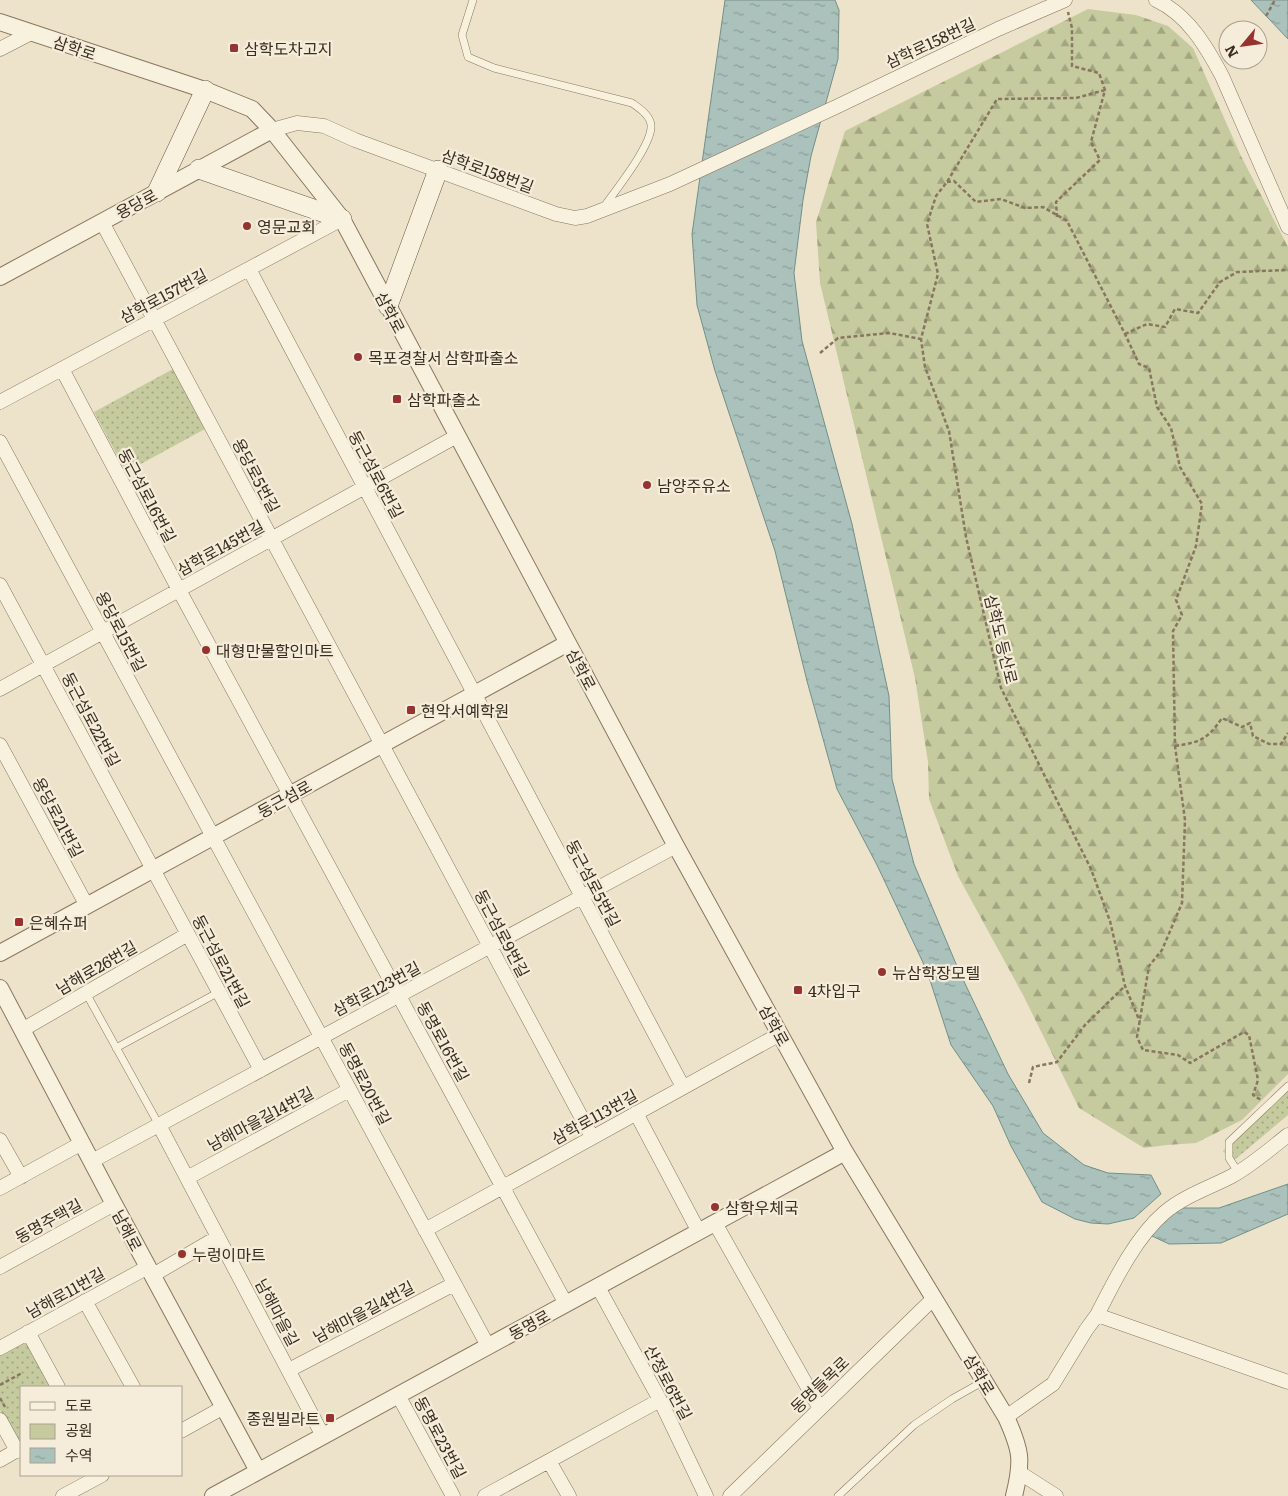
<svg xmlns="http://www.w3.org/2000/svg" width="1288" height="1496" viewBox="0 0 1288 1496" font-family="Literata,'Noto Sans KR',serif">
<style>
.green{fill:url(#green-dots)}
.forest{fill:url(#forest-firs)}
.water{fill:url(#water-ripples);stroke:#719089}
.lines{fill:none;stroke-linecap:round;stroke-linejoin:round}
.service-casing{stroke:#89765f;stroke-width:8}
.minor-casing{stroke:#89765f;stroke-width:15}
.tertiary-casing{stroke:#89765f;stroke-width:18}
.secondary-casing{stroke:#6b5842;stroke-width:20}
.path{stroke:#89765f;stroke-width:2.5;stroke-dasharray:4 2.5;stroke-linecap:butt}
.service{stroke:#f8f1dd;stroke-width:7}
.minor{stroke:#f8f1dd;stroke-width:14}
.tertiary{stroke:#f8f1dd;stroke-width:16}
.secondary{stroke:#f8f1dd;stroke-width:19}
.poi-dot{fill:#963331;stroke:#f5edd9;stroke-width:2}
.labels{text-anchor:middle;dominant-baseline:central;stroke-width:4.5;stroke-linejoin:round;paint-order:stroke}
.street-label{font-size:16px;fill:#3a2e21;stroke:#f5edd9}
.poi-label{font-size:16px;fill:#3a2e21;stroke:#f5edd9;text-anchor:start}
</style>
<defs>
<pattern id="green-dots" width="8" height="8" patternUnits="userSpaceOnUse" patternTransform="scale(1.25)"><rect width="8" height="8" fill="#c5cb9e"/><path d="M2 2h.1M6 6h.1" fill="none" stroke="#a1a580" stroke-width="1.8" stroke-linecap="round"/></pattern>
<pattern id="forest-firs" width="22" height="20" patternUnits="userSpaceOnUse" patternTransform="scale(1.25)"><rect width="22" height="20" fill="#c5cb9e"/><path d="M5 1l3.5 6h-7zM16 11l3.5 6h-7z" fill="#a1a580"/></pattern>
<pattern id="water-ripples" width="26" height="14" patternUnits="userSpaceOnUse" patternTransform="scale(1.25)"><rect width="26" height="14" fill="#aac2bb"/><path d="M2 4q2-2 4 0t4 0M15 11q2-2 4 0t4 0" fill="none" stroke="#8b9e98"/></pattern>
</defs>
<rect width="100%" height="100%" fill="#ede3ca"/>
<path class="green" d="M173 369 205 429 126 472 94 412Z
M1288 1085V1115L1232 1162 1223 1151 1247 1121Z
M26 1338 53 1387H21V1443L19 1444 0 1410V1352Z"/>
<path class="forest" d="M1088 9 1136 15 1168 26 1193 48 1241 156 1288 247V1074L1242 1120 1196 1143 1167 1145 1144 1148 1079 1108 1023 995 958 876 929 799 928 762 915 678 820 283 816 222 845 131Z"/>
<path class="water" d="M725 0H835L839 10 838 59 811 156 803 200 794 273 802 341 852 524 889 696 892 779 914 864 959 971 1008 1074 1043 1133 1084 1165 1108 1173 1151 1175 1161 1194 1134 1218 1108 1224 1091 1223 1075 1219 1042 1202 1011 1146 993 1106 951 1045 927 971 877 865 837 789 807 681 775 551 715 371 697 305 692 234Z
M1251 0H1288V39Z
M1288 1184V1214L1221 1243 1169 1244 1152 1236 1162 1218 1181 1208H1219Z"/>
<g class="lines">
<defs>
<path id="service" d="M473 0 462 35 468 57 494 68 632 103C639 108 650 115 651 125 653 144 615 191 603 208
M86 993 159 1125
M116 1048 219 992
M1238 1172 1229 1158V1142L1288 1086
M838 1496 914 1425 952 1399 984 1381"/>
<path id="minor" d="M1156 0C1188 15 1206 46 1222 76L1288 227
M0 49 31 33
M272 130 297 123 324 126 355 140 556 214 575 218 587 216 670 184 838 106 998 29 1065 0
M102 222 592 1137
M249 269 683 1087
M62 369 179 590 566 1304
M0 402 342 219
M0 442 488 1346
M0 585 261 1070
M0 689 457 436
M0 745 87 906
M22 1030 188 934
M636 1113 699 1232
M159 1125 323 1436
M0 1140 21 1177
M92 1161 676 846
M187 1178 349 1090
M0 1188 82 1143
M715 1223 819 1407
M425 1230 780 1034
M0 1267 114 1204
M153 1275 218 1237
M598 1287 660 1400 706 1496
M85 1301 133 1387
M1097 1315C1114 1282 1135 1238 1164 1213 1184 1196 1209 1188 1232 1176 1252 1165 1270 1149 1288 1135
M28 1332 58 1387
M0 1348 148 1267
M289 1370 454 1284
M398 1395 453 1496
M1006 1417 1053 1384 1086 1330 1097 1315 1288 1382
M0 1420 17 1451
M181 1431 224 1407
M0 1460 21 1448
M549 1461 569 1496
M1020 1473 1056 1496
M63 1496 102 1475
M485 1496 660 1400
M730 1496 934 1298"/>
<path id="tertiary" d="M0 22 205 90 252 109 272 130 342 219 676 846 845 1152 1006 1417C1021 1450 1023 1460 1014 1496
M0 277 272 130
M0 953 568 643
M0 988 114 1204 258 1471
M213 1496 845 1152"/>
<path id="secondary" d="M199 169 342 219
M157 192 205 90
M388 306 438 170"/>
</defs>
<use href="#service" class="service-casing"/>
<use href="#minor" class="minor-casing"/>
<use href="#tertiary" class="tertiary-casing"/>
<use href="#secondary" class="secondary-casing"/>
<path class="path" d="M1266 16 1275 0
M1105 90 1076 98 997 99 947 182 936 196 927 224 938 274 921 339 925 367 949 431 966 537 1001 688 1091 869 1110 921 1125 986 1140 1022
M947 182 954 181 976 202 1001 199 1025 208 1043 207 1067 221 1125 334 1139 364 1149 368 1157 407 1171 428 1180 467 1202 504 1196 546 1176 600 1182 615 1173 631 1175 746 1185 820 1182 903 1162 950 1149 966 1137 1037 1143 1050 1178 1055 1190 1063 1244 1032 1249 1035 1258 1080 1253 1095 1261 1100
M1057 217 1056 202 1100 160 1091 142 1105 90 1099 73 1072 66V28L1068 12
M1125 334 1147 324 1165 327 1175 309 1198 313 1220 282 1237 272 1288 270
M820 353 838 338 889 333 921 339
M1175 746C1200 742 1207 740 1222 718L1242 727 1250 723 1253 736 1269 744H1281L1288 733
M1029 1083 1033 1067 1057 1062 1085 1025 1125 986
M0 1385 22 1373
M0 1398 5 1407"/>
<use href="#service" class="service"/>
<use href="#minor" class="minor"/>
<use href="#tertiary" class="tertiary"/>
<use href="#secondary" class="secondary"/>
</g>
<g class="poi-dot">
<rect x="229" y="43" width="10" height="10" rx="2.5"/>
<circle cx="247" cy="226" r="5"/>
<circle cx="358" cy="357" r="5"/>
<rect x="392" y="394" width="10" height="10" rx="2.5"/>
<circle cx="647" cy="485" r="5"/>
<circle cx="206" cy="650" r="5"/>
<rect x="406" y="705" width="10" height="10" rx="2.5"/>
<rect x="14" y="917" width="10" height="10" rx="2.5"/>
<circle cx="882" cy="972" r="5"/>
<rect x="793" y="985" width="10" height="10" rx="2.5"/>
<circle cx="715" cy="1207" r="5"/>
<circle cx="182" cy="1254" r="5"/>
<rect x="325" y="1413" width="10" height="10" rx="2.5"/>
</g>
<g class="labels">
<g class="street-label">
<text transform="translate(930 42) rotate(-25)">삼학로158번길</text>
<text transform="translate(75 47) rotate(18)">삼학로</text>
<text transform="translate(488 170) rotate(20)">삼학로158번길</text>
<text transform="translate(136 203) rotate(-28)">용당로</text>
<text transform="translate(163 295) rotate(-28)">삼학로157번길</text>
<text transform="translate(391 312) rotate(62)">삼학로</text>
<text transform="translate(377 474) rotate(62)">둥근섬로6번길</text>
<text transform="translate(257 475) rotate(62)">용당로5번길</text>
<text transform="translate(148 495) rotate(62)">둥근섬로16번길</text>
<text transform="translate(220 547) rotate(-29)">삼학로145번길</text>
<text transform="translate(122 631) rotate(62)">용당로15번길</text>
<text transform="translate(1002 639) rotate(76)">삼학도 등산로</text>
<text transform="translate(582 669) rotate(62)">삼학로</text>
<text transform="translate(92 719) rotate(62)">둥근섬로22번길</text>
<text transform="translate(284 798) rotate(-29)">둥근섬로</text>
<text transform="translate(59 817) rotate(62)">용당로21번길</text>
<text transform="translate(594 883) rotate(62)">둥근섬로5번길</text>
<text transform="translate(503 933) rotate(62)">둥근섬로9번길</text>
<text transform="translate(222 961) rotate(62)">둥근섬로21번길</text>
<text transform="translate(96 967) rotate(-30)">남해로26번길</text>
<text transform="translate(376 988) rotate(-28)">삼학로123번길</text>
<text transform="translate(775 1025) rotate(61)">삼학로</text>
<text transform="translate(444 1041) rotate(61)">동명로16번길</text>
<text transform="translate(366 1083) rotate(62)">동명로20번길</text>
<text transform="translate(594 1116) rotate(-29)">삼학로113번길</text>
<text transform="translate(260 1118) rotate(-28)">남해마을길14번길</text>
<text transform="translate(48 1220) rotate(-29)">동명주택길</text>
<text transform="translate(128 1230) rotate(62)">남해로</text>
<text transform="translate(65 1292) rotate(-29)">남해로11번길</text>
<text transform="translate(363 1311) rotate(-28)">남해마을길4번길</text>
<text transform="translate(278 1312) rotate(62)">남해마을길</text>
<text transform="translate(529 1324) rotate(-29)">동명로</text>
<text transform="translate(980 1374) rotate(59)">삼학로</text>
<text transform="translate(669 1382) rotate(62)">산정로6번길</text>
<text transform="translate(819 1384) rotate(-44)">동명들목로</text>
<text transform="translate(441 1437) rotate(62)">동명로23번길</text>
</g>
<g class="poi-label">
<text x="244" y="48">삼학도차고지</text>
<text x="257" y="226">영문교회</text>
<text x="368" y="357">목포경찰서 삼학파출소</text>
<text x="407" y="399">삼학파출소</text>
<text x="657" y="485">남양주유소</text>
<text x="216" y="650">대형만물할인마트</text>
<text x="421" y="710">현악서예학원</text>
<text x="29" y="922">은혜슈퍼</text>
<text x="892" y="972">뉴삼학장모텔</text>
<text x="808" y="990">4차입구</text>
<text x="725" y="1207">삼학우체국</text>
<text x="192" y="1254">누렁이마트</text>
<text x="320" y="1418" text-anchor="end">종원빌라트</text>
</g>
</g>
<rect x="20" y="1386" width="162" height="90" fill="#f5edd9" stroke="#aaa18f"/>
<rect x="30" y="1402" width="25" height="8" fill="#f8f1dd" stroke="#aaa18f"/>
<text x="65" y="1411" font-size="15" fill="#3a2e21">도로</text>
<rect x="30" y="1424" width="25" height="15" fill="#c5cb9e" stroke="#aaa18f"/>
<text x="65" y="1436" font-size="15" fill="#3a2e21">공원</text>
<rect x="30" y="1448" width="25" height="15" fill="url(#water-ripples)" stroke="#aaa18f"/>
<text x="65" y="1461" font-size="15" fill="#3a2e21">수역</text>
<g transform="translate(1243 45) rotate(241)"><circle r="24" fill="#f5edd9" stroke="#aaa18f"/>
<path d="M0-4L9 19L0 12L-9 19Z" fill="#963331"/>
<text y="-8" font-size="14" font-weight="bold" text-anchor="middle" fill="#3a2e21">N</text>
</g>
</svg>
